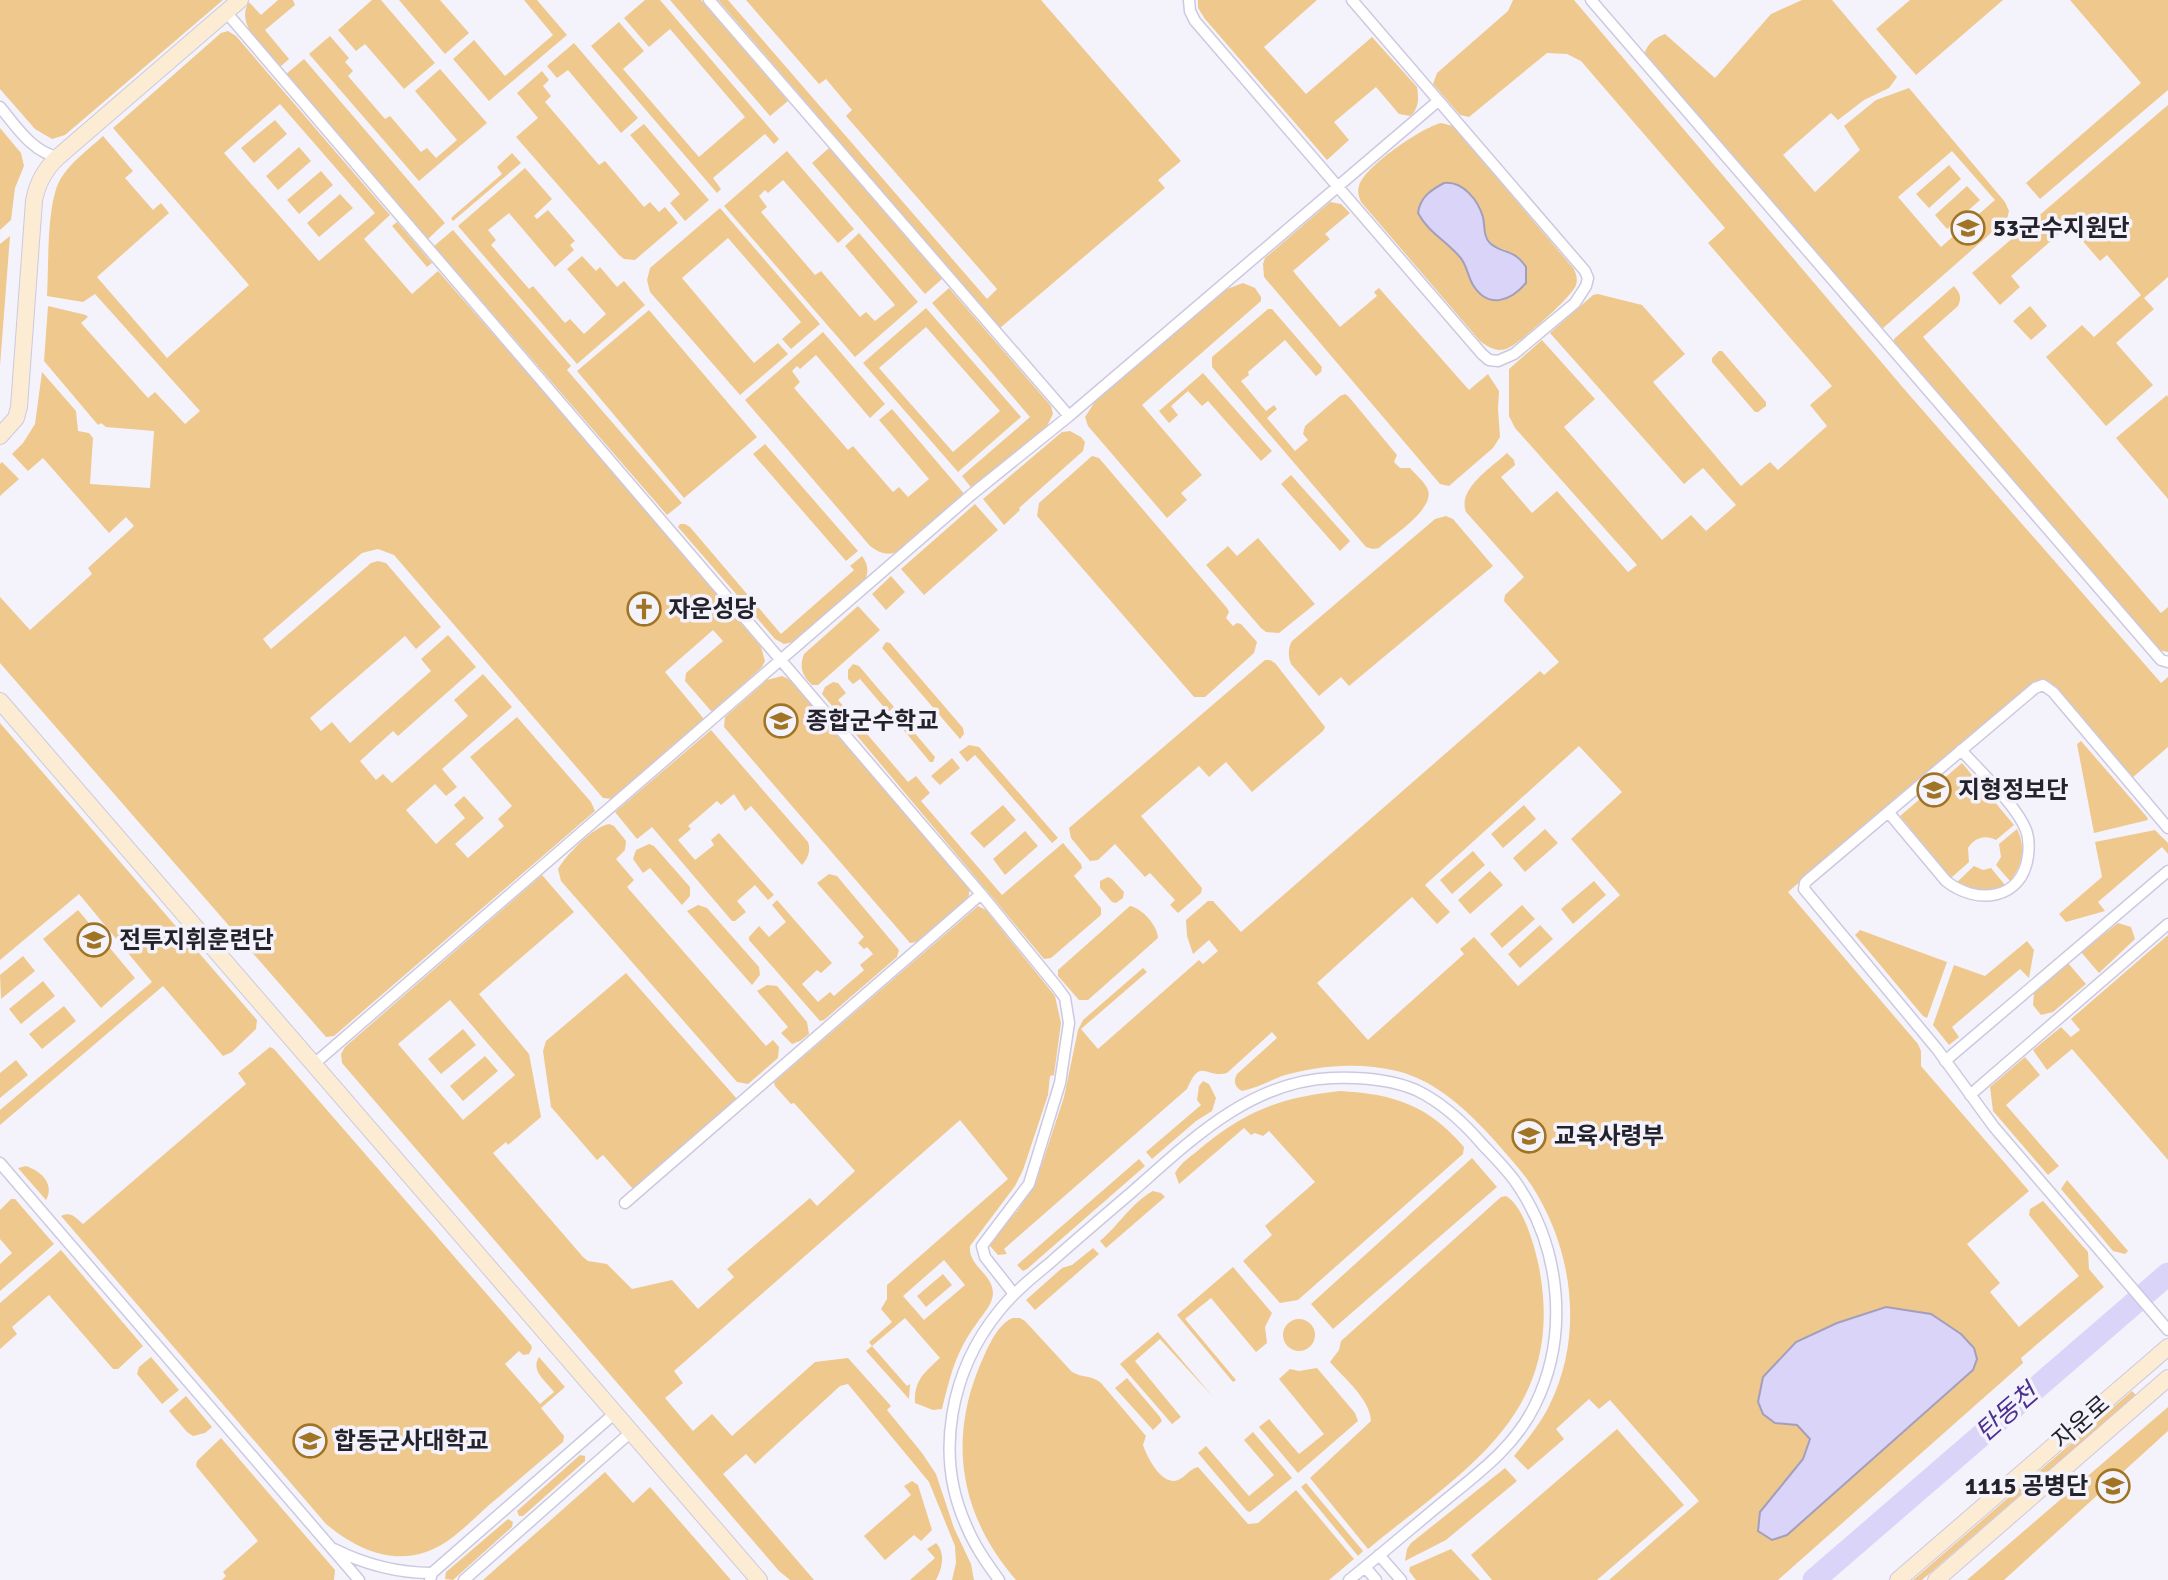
<svg xmlns="http://www.w3.org/2000/svg" width="2168" height="1580" viewBox="0 0 2168 1580" font-family="Signika,'Noto Sans KR',sans-serif">
<style>
.green{fill:#efc88d;fill-rule:evenodd}
.water{fill:#d9d4f8;stroke:#a39fbb;stroke-width:2}
.lines{fill:none;stroke-linecap:round;stroke-linejoin:round}
.river{stroke:#d9d4f8;stroke-width:23}
.street-casing{stroke:#ccc9df;stroke-width:13}
.secondary-casing{stroke:#ccc9df;stroke-width:18}
.street{stroke:#fff;stroke-width:10}
.secondary{stroke:#fcecd4;stroke-width:16}
.labels{text-anchor:middle;dominant-baseline:central;stroke-width:7;stroke-linejoin:round;paint-order:stroke}
.poi-label{font-size:24px;font-weight:bold;fill:#24232c;stroke:#f4f3fc;text-anchor:start}
.street-label{font-size:24px;fill:#24232c;stroke:#f4f3fc}
.water-label{font-size:26px;font-style:italic;fill:#4c3091;stroke:#f4f3fc}
</style>
<rect width="100%" height="100%" fill="#f4f3fc"/>
<path class="green" d="M0 0H223L65 135 52 139 35 129 0 89Z
M278 0H293L295 5 265 30 289 59 280 67C266 50 234 25 249 2L261 15Z
M372 0H381L435 63 404 89 365 44 356 51 338 30Z
M399 0H440L469 33 445 54Z
M524 0H537L567 35 489 101 453 59 474 40 505 76 553 35Z
M645 0H660L779 139 774 144 765 134 713 178 721 189 717 193 591 46 619 22 644 51 623 69 699 157 745 117 670 29 649 47 624 18Z
M670 0H701L788 101 770 116Z
M718 0H728L987 299 997 289 846 116 852 110 826 79 819 84 746 0H1041L1181 161 1158 180 1165 188 1000 328Z
M1198 0H1317L1264 47 1306 94 1372 37 1417 87C1419 98 1419 109 1410 116L1399 114 1376 87 1334 122 1349 140 1327 160 1205 19 1198 8Z
M1513 0H1574L1905 390 2161 683 2168 677V747L2132 778 2049 681H2035L1788 892 1918 1044 1921 1051V1066L2029 1191 1967 1244 2000 1283 1990 1292 2019 1327 2079 1276 2029 1215 2030 1209 2043 1201 2088 1252 2089 1269 2104 1287 2021 1358 2023 1363 1778 1580H1609L1699 1501 1610 1400 1599 1409 1589 1399 1556 1429 1564 1439 1528 1470 1514 1456C1527 1440 1541 1423 1550 1404 1584 1335 1573 1250 1532 1186 1521 1170 1508 1156 1495 1141 1469 1112 1437 1081 1397 1071 1360 1062 1318 1065 1282 1076 1269 1081 1256 1088 1242 1091 1235 1087 1233 1082 1237 1074L1277 1038 1272 1032 1227 1073C1205 1079 1201 1056 1187 1089L1004 1249 1007 1254 998 1255 990 1246 991 1240 1018 1210 1036 1182 1064 1097 1078 1030 1083 1020 1143 968 1147 972 1081 1029 1098 1049 1199 960 1203 964 1218 951 1209 940 1193 954 1187 936 1186 920 1208 901H1213L1241 932 1540 671 1544 675 1559 662 1504 601 1505 595 1524 577 1466 512C1457 489 1491 468 1507 453L1514 460 1515 465 1501 477 1532 513 1557 491 1628 572 1637 565 1515 428 1509 416V369L1542 340 1595 399 1564 427 1662 540 1691 515 1706 531 1736 505 1703 468 1684 484 1550 333 1593 295 1598 294 1642 305 1685 354 1653 382 1741 486 1770 462 1778 470 1827 426 1810 405 1832 386 1708 243 1725 228 1581 61 1567 54 1547 53 1469 117 1460 115 1433 84 1437 73 1508 11ZM1579 746 1622 792 1571 839 1620 895 1518 986 1474 937 1460 949 1464 954 1368 1040 1317 983 1412 897 1437 924 1450 912 1425 885ZM1977 1359 1973 1370 1787 1535 1772 1540 1760 1512 1803 1459 1810 1439 1797 1425Z
M1802 0H1832L1897 77 1889 88 1864 100 1838 120 1831 113 1783 155 1815 192 1860 150 1844 126 1876 100 1909 88 2005 202 2009 211 2007 219 1882 329 1644 55C1648 43 1653 39 1665 34L1715 78 1771 14ZM1952 151 1995 200 1941 247 1898 197Z
M1910 0H2003L1916 75 1876 29Z
M2070 0H2168V90L2040 199 2026 183 2141 83Z
M228 31 236 36 390 215 364 239 412 294 438 271 633 494 761 647 765 661 762 667 715 710 711 711 685 681 686 673 723 641 713 630 665 672 704 719 613 799 603 798 394 555 378 549 362 553 263 639 271 649 371 563 378 561 386 563 441 627 416 649 405 636 310 718 321 731 332 722 350 743 431 671 421 659 448 635 476 667 398 736 393 731 360 761 376 780 383 774 392 783 468 716 454 700 483 674 512 707 442 769 457 787 446 796 435 784 406 810 436 844 465 818 454 805 464 796 484 818 455 844 468 858 504 826 498 819 512 806 470 757 517 717 591 802 595 811 334 1036 326 1037 0 663V597L30 630 92 574 88 568 134 526 126 517 109 533 43 458 28 471 12 454 23 443 35 424 42 372 76 411 78 431 89 433 93 438 90 484 150 488 154 431 106 427 101 423 98 425 44 361 48 306 86 315 88 317 81 323 148 398 155 392 185 424 200 411 95 294 83 302 47 296C49 267 46 202 61 178 71 162 89 149 103 136L133 171 125 178 153 210 161 203 169 213 97 277 167 358 249 285 113 128 221 33ZM280 104 375 213 319 261 224 153Z
M330 36 349 58 345 62 353 71 348 76 385 119 390 116 421 152 427 148 436 158 457 140 415 91 440 69 487 123 419 181 309 54Z
M574 43 638 118 621 133 568 70 557 78 547 66Z
M304 59 445 223 428 239 286 74Z
M542 71 549 80 543 86 551 96 545 102 599 165 605 161 644 207 650 202 659 212 665 207 678 223 635 260 624 259 619 255 516 137 538 118 517 93Z
M2168 105V277L2144 298 2154 309 2116 343 2153 385 2106 426 2046 357 2082 325 2094 337 2141 295 2107 255 2100 261 2069 225 2011 276 2020 287 2000 305 1972 273Z
M275 120 287 134 254 163 241 148Z
M1441 123 1453 126 1574 269C1576 274 1578 279 1576 285 1573 296 1517 346 1506 349 1496 352 1488 347 1480 341L1361 202C1359 197 1357 192 1359 186 1364 167 1421 128 1441 123ZM1484 224C1486 240 1491 246 1506 250L1469 276 1461 258 1454 251Z
M644 124 709 200 685 221 670 203 680 194 630 135Z
M0 128 21 153 24 166 15 188 11 220 0 230Z
M299 147 311 161 278 190 266 176Z
M829 148 942 279 925 294 812 163Z
M787 151 854 229 838 243 783 180 768 193 765 190 759 196 767 207 761 212 815 275 821 271 860 317 866 312 875 321 895 305 845 246 859 233 918 302 855 357 724 206Z
M512 153 521 163 453 221 451 218 502 174 497 167Z
M1949 165 1961 179 1929 208 1916 194Z
M525 168 552 199 534 216 537 219 548 210 575 241 570 245 574 250 555 267 509 213 488 230 496 240 491 245 529 289 533 286 565 323 570 319 584 334 606 314 567 269 582 256 596 271 600 267 617 287 624 281 645 305 577 364 458 226Z
M321 171 333 185 299 214 287 200Z
M1967 186 1980 200 1947 229 1935 215Z
M340 194 353 208 319 237 307 223Z
M1330 202 1341 204 1350 213 1325 234 1330 239 1293 271 1340 327 1377 296 1374 292 1379 288 1469 390 1488 374 1499 391 1498 409 1500 437 1493 448 1449 486 1440 484 1264 277 1263 264 1265 258Z
M720 208 820 324 791 349 782 339 801 322 728 238 682 278 754 363 778 343 788 354 740 395 650 292 647 280 650 268Z
M397 222 432 263 427 267 392 226Z
M453 230 571 366 567 370 682 503 667 515 434 246Z
M10 236 0 366V244Z
M1243 283 1255 288 1261 297V301L1142 405 1202 475 1181 493 1187 500 1167 518 1088 426 1085 417 1096 400 1227 289Z
M1954 286C1960 293 1962 297 1958 306L1923 337 2161 613 2168 607V652L2158 650 1894 343V339Z
M949 288 1051 406 1053 414 1047 426 973 490 962 476 1030 417 932 303Z
M2030 306 2047 326 2031 340 2013 321Z
M926 308 1021 417 958 472 863 363ZM926 327 1000 411 953 452 879 368Z
M1268 309H1272L1322 367 1321 372 1316 376 1285 340 1248 372 1249 375 1241 381 1266 411 1274 405 1277 409 1267 418 1295 451 1308 440 1303 434 1305 426 1340 396 1345 394 1349 397 1397 455 1394 462 1400 468H1410C1416 475 1425 482 1428 490 1435 509 1392 536 1379 548L1373 549 1366 547 1212 367V357Z
M649 310 757 437 684 498 577 371Z
M823 332 885 404 870 418 816 355 800 369 797 366 792 371 800 382 794 388 848 450 853 446 893 492 899 487 908 497 929 479 879 420 892 409 966 496 900 551C889 556 880 554 870 546L745 400Z
M1719 351H1722L1766 402V406L1758 412H1755L1712 362V358Z
M1203 373 1272 451 1261 461 1208 401 1202 406 1188 391 1171 406 1178 415 1169 423 1159 411Z
M2167 395 2168 397V499L2116 438Z
M1070 431 1081 437 1085 442 1083 451 1019 508 1020 510 1004 525 983 499 1062 432Z
M765 444 858 551 846 561 753 454Z
M1092 456 1099 458 1227 608 1229 612 1226 618 1233 626 1237 623 1241 624 1257 642 1254 653 1205 697H1194L1037 516 1039 503Z
M2 462 19 479 0 496V464Z
M1291 475 1350 541 1340 551 1281 484Z
M975 504 998 530 924 595 901 569Z
M1446 516 1453 519 1493 566 1349 686 1341 677 1319 696 1291 664C1288 656 1288 648 1292 641L1435 519Z
M680 524H685L690 527 781 634 854 570 850 566 862 556C868 564 869 571 865 580L793 642 784 644 775 639 678 527Z
M1258 538 1315 604 1279 633 1266 632 1261 628 1206 565 1228 546 1237 556Z
M891 576 905 592 886 610 872 594Z
M858 606 880 630 818 685H812C802 676 799 667 804 654Z
M886 642 890 643 963 728 964 734 960 739 882 648Z
M1265 660H1270L1275 663 1325 727 1323 731 1252 792 1226 762 1209 777 1199 766 1141 816 1202 888 1201 893 1178 913 1170 905 1175 900 1150 873 1145 877 1115 844 1098 860 1090 861 1071 838 1069 828Z
M853 664 859 666 894 707 888 712 860 679 853 684 848 679V670Z
M782 676 793 681 970 889 968 899 917 942 910 943 724 727 725 717 767 680Z
M833 682 838 683 846 693 838 700 908 782 916 776 930 793 921 801 1002 895 1063 843 1081 864 1082 868 1074 876 1101 908V915L1051 958 1044 959 822 694 825 687Z
M901 717 935 757 933 762H930L897 722V718Z
M0 723 257 1020 256 1029 232 1052 223 1056 163 986 0 1125V1110L152 982 79 894 0 960Z
M711 730 808 842C811 850 808 859 802 865L751 806 745 811 734 794 721 805 717 801 688 826 691 829 678 840 695 860 714 845 711 840 719 833 774 895 768 900 755 885 737 901 746 912 735 921H732L652 827 637 839 615 812Z
M2081 741 2147 817 2148 820 2094 833 2077 744Z
M969 745 979 747 1058 838 1052 843 975 755 967 762 959 752Z
M952 758 960 768 940 785 931 776Z
M1962 763 2014 825 1996 840C1985 834 1974 838 1968 848L1969 862 1951 878 1900 816Z
M1003 805 1016 820 984 848 970 833Z
M1524 805 1536 819 1503 848 1491 834Z
M609 824 614 826 626 841 625 850 616 859 634 880 627 887 766 1046 773 1040 779 1047 778 1058 748 1084 737 1082 561 881 558 869C566 855 594 826 609 824Z
M1545 829 1558 843 1525 872 1513 858Z
M2017 829C2026 847 2023 866 2010 881L1996 865 2001 857 1999 844Z
M2155 830 2168 843V854L2162 847 2098 902 2105 911 2066 922 2059 914 2102 877 2095 842Z
M1025 831 1038 846 1005 875 993 859Z
M649 844 654 846 690 887V896L682 905 650 868 643 873 633 859 636 850Z
M1473 851 1485 865 1452 894 1440 880Z
M1974 866 1983 870 1991 868 2005 885C1989 894 1972 892 1957 882Z
M1490 871 1503 885 1470 914 1458 900Z
M829 874 837 876 899 950 897 957 824 1020 820 1021 749 940V937L759 926 769 937 786 922 772 905 777 900 832 963 821 973 817 970 802 984 818 1002 830 992 834 996 864 970 860 965 873 954 867 947 864 949 858 943 864 937 817 883Z
M542 875 574 912 479 994 529 1054 541 1117 508 1145 506 1142 493 1153 583 1257 588 1261 607 1264 632 1289 672 1280 698 1309 734 1277 727 1269 810 1198 817 1206 855 1171 794 1103 791 1104 775 1086 774 1082 978 906 986 910 1055 996 1061 1023 1054 1075 1050 1076 1048 1095 1023 1170 1015 1186 970 1246C968 1267 993 1273 993 1294 992 1305 983 1314 977 1323 955 1353 951 1374 942 1409L933 1410 915 1403C914 1380 924 1373 940 1358L905 1318 872 1346 907 1386 910 1384 909 1399 866 1351 872 1346 869 1342 892 1322 881 1309 887 1299V1285L1008 1179 960 1120 674 1371 683 1383 665 1398 693 1431 712 1414 732 1436 815 1362 848 1358 891 1406 887 1410 922 1453 936 1474 954 1528 971 1564 974 1580H952L956 1563 955 1546 929 1482 848 1384 840 1386 755 1464 746 1454 723 1474 814 1580H790L779 1571 342 1063 341 1054 345 1047ZM450 1000 515 1075 463 1120 398 1044ZM944 1260 965 1285 924 1320 903 1296Z
M1108 877 1112 879 1124 892 1123 898 1116 903 1112 902 1100 888V881Z
M1594 881 1606 895 1573 924 1561 909Z
M698 905 707 908 759 967 760 975 752 985 687 911Z
M1522 905 1535 919 1502 948 1490 934Z
M1130 906C1142 908 1158 926 1158 938L1088 1000H1079L1058 976V970Z
M78 910 135 978 101 1008 43 939Z
M2118 923 2131 927 2135 939 2099 973 2081 952Z
M1540 925 1553 939 1520 968 1508 954Z
M1860 930 1947 962 1927 1018 1923 1016 1855 935Z
M2168 935V1160L2072 1049 2047 1070 2033 1050 2061 1027 2071 1037 2080 1030 2071 1019Z
M2027 941 2034 950 2029 978 2020 969 1952 1027 1959 1037 1949 1045 1933 1025 1954 965 1985 976Z
M23 956 35 971 1 999 0 975Z
M2068 963 2086 984 2053 1012 2041 1015 2033 1005 2034 993Z
M626 973 737 1099 633 1189 603 1155 597 1160 551 1107 543 1051 546 1041Z
M43 981 55 996 21 1024 9 1009Z
M767 985 777 986 807 1022 809 1034 800 1041 792 1044 781 1033 788 1027 757 991Z
M64 1006 76 1021 42 1049 29 1034Z
M463 1029 476 1045 441 1074 428 1059Z
M270 1047 274 1049 531 1345 532 1348 529 1354 523 1355 519 1351 505 1364 540 1404 554 1392C546 1381 530 1371 539 1357L565 1387 541 1408 564 1436 563 1442C538 1463 514 1484 489 1505 477 1516 466 1527 453 1537 409 1571 365 1556 326 1524L61 1216C71 1211 76 1218 83 1224L246 1084 238 1073Z
M485 1056 498 1071 463 1101 450 1086Z
M2025 1057 2040 1075 2006 1105 2059 1166 2048 1175 1993 1111 1990 1087Z
M16 1060 28 1075 0 1098V1073Z
M1203 1081 1209 1084 1216 1098 1212 1111 1196 1121 1152 1159 1146 1152 1201 1105 1197 1100 1199 1086Z
M1340 1091C1394 1094 1428 1105 1464 1147L1463 1154 1298 1300 1280 1303 1243 1261 1272 1235 1265 1226 1315 1182 1269 1131 1263 1136 1255 1133 1251 1135 1244 1128 1179 1184 1175 1173C1181 1162 1193 1155 1202 1147 1247 1110 1283 1097 1340 1091Z
M1472 1158 1497 1187 1333 1329 1311 1304Z
M1139 1159 1145 1166 1027 1269 1023 1271 1017 1265Z
M26 1166C41 1171 55 1184 46 1200L18 1168Z
M2067 1180 2128 1251 2125 1254 2113 1251 2061 1189Z
M1153 1191 1161 1193 1165 1197 1106 1248 1100 1241C1119 1225 1131 1203 1153 1191Z
M1506 1196C1524 1206 1535 1248 1539 1267 1567 1414 1466 1468 1368 1549L1310 1478 1371 1421C1370 1399 1344 1378 1330 1362L1339 1350 1341 1341 1501 1197Z
M11 1199H15L54 1244 0 1291V1264L12 1253 0 1239V1210Z
M1093 1248 1099 1254 1035 1310 1026 1300 1062 1268 1072 1265Z
M61 1250 143 1346 118 1369H113L49 1295 12 1327 17 1334 0 1349V1303Z
M1233 1267 1272 1313 1265 1327 1267 1343 1256 1352 1211 1298 1185 1319 1236 1380 1233 1382 1177 1315Z
M943 1274 952 1285 926 1307 917 1296Z
M1013 1318H1020L1025 1321 1072 1372C1082 1378 1092 1375 1101 1383L1146 1436 1143 1445C1147 1457 1163 1489 1180 1479 1187 1475 1190 1469 1198 1467L1248 1524 1258 1523 1296 1490 1354 1559 1329 1580H1016C958 1513 947 1436 984 1356 990 1343 999 1323 1013 1318Z
M1283 1335a16 16 0 1 1 32 0a16 16 0 1 1-32 0Z
M1158 1332 1214 1398 1160 1339 1135 1361 1181 1417 1172 1424 1120 1364Z
M151 1357 179 1390 162 1404 137 1374 139 1367Z
M1317 1368 1355 1413 1358 1421 1298 1473 1259 1427 1269 1419 1299 1454 1324 1434 1279 1379 1290 1369 1299 1371Z
M1127 1378 1160 1417 1162 1421 1153 1430 1115 1388Z
M2132 1391 2136 1395 1922 1580H1913Z
M186 1396 212 1427 205 1433 193 1436 187 1432 169 1411Z
M2168 1407V1431L2004 1580H1967Z
M1617 1429 1684 1505 1597 1580H1492L1471 1555Z
M1253 1432 1292 1478 1250 1512 1247 1511 1198 1453 1206 1446 1249 1496 1274 1475 1244 1440Z
M221 1438 335 1570 334 1580H222L226 1576 223 1572 258 1541 196 1466 197 1461Z
M580 1455 585 1456V1461L523 1516H519L517 1511Z
M1505 1468 1517 1481 1446 1540 1405 1561 1407 1549 1411 1543Z
M605 1472 633 1503 650 1487 731 1580H483Z
M912 1481 918 1485 932 1530 921 1541 914 1535 885 1560 864 1536 911 1495 904 1486Z
M1306 1483 1363 1551 1358 1556 1301 1487Z
M508 1519 513 1522 512 1527 453 1580 445 1579 446 1572Z
M936 1543C946 1553 942 1569 936 1580H910L935 1558 927 1549Z
M1451 1549 1480 1580H1416L1409 1571 1410 1567Z"/>
<path class="water" d="M1444 183C1463 181 1478 200 1483 217 1485 225 1483 236 1490 243 1501 254 1514 248 1526 267V283C1510 302 1488 309 1473 285 1467 275 1467 264 1459 256 1445 240 1428 232 1418 213 1420 197 1431 190 1444 183Z
M1886 1307 1931 1314 1961 1334 1974 1348 1977 1359 1973 1370 1787 1535 1772 1540 1758 1531 1760 1512 1803 1459 1810 1439 1797 1425 1775 1423 1763 1414 1758 1402 1763 1377 1796 1342 1837 1323Z"/>
<g class="lines">
<path class="river" d="M1814 1580 2168 1274"/>
<defs>
<path id="street" d="M709 0 1069 416
M1189 0 1190 11 1195 21 1482 354 1489 360 1498 361 1514 354 1575 303 1586 286 1588 278 1585 271 1352 0
M1591 0 2161 660 2168 662
M226 12 981 894 1057 987 1065 998 1069 1023 1060 1083 1029 1184 982 1246 985 1257 1014 1294
M0 107C16 126 32 152 58 157
M1889 813 1946 881C1976 905 2022 901 2028 856 2029 848 2029 838 2026 830 2017 806 1979 770 1961 750
M2168 828 2053 692 2043 685 2035 688 1808 880 1805 883 1804 889 1937 1049 1994 1127 2168 1330
M1945 1061 2168 871
M314 1064 971 495 1069 416 1438 101
M1970 1095 2168 924
M0 1163 359 1580
M625 1203 981 894
M334 1549C364 1564 398 1573 432 1573
M1379 1555 1401 1580
M1365 1567 1376 1580
M430 1580 432 1573 615 1413
M464 1580 631 1432
M999 1580C986 1562 974 1545 966 1525 934 1454 951 1370 999 1311 1014 1292 1033 1277 1051 1262 1078 1238 1105 1215 1132 1192 1190 1141 1250 1081 1332 1078 1360 1077 1390 1079 1416 1090 1441 1102 1464 1123 1482 1144 1495 1158 1509 1171 1519 1187 1561 1251 1569 1336 1535 1405 1514 1449 1473 1477 1437 1507 1408 1531 1379 1556 1349 1580"/>
<path id="secondary" d="M0 436 16 418 19 407 34 201C37 184 45 169 58 157L240 0
M0 701 759 1580
M1898 1580 2168 1347
M1936 1580 2168 1378"/>
</defs>
<use href="#street" class="street-casing"/>
<use href="#secondary" class="secondary-casing"/>
<use href="#street" class="street"/>
<use href="#secondary" class="secondary"/>
</g>
<defs>
<symbol id="university-ring" viewBox="-11 -11 22 22"><circle r="9.5" fill="#f4f3fc" stroke="#a07425" stroke-width="1.5"/><path d="M0-5L7-2L0 1L-7-2ZM-4 1L0 2.5L4 1V4Q0 6-4 4Z" fill="#a07425"/></symbol>
<symbol id="church-ring" viewBox="-11 -11 22 22"><circle r="9.5" fill="#f4f3fc" stroke="#a07425" stroke-width="1.5"/><path d="M-1.2-6h2.4v3.5h3.3v2.4h-3.3V6h-2.4V-.1h-3.3v-2.4h3.3Z" fill="#a07425"/></symbol>
</defs>
<g fill-rule="evenodd">
<use href="#university-ring" x="1949" y="209" width="38" height="38"/>
<use href="#church-ring" x="625" y="590" width="38" height="38"/>
<use href="#university-ring" x="762" y="702" width="38" height="38"/>
<use href="#university-ring" x="1915" y="771" width="38" height="38"/>
<use href="#university-ring" x="75" y="921" width="38" height="38"/>
<use href="#university-ring" x="1510" y="1117" width="38" height="38"/>
<use href="#university-ring" x="291" y="1422" width="38" height="38"/>
<use href="#university-ring" x="2094" y="1467" width="38" height="38"/>
</g>
<g class="labels">
<g class="poi-label">
<text x="1993" y="228">53군수지원단</text>
<text x="668" y="609">자운성당</text>
<text x="806" y="721">종합군수학교</text>
<text x="1958" y="790">지형정보단</text>
<text x="119" y="940">전투지휘훈련단</text>
<text x="1554" y="1136">교육사령부</text>
<text x="334" y="1441">합동군사대학교</text>
<text x="2088" y="1486" text-anchor="end">1115 공병단</text>
</g>
<g class="street-label">
<text transform="translate(2081 1422) rotate(-41)">자운로</text>
</g>
<g class="water-label">
<text transform="translate(2007 1413) rotate(-41)">탄동천</text>
</g>
</g>
</svg>
